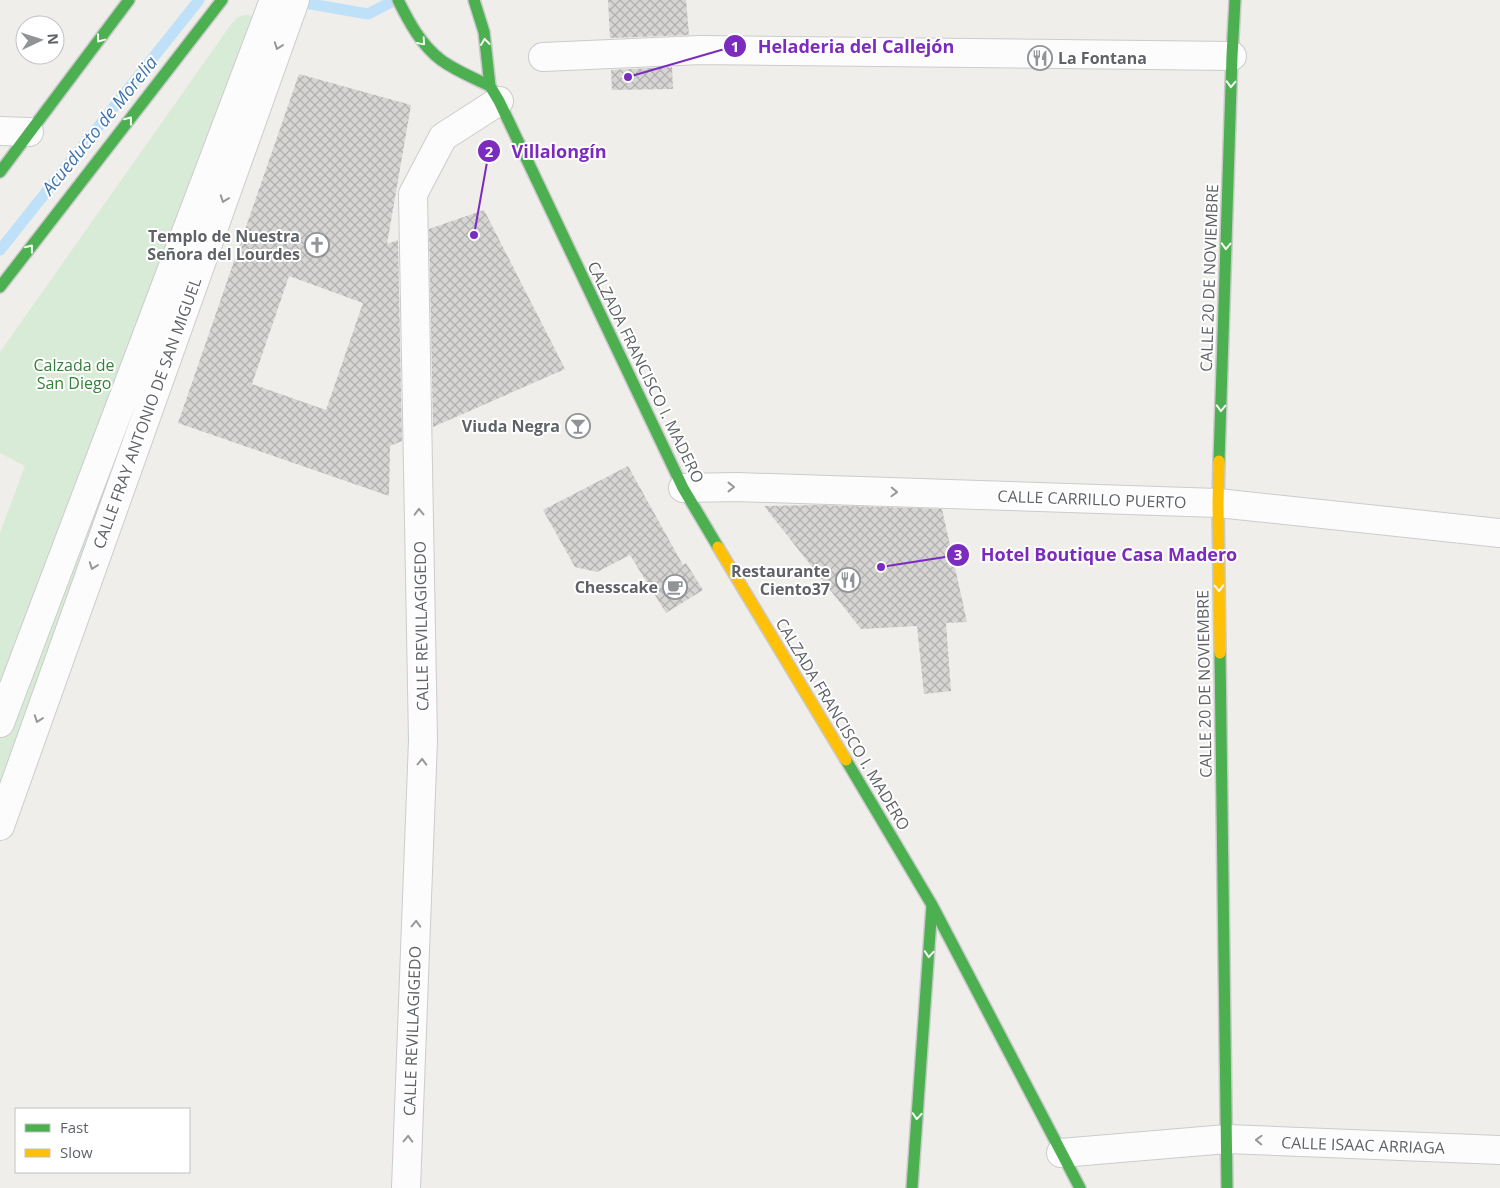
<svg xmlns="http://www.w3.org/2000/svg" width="1500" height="1188" viewBox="0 0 1500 1188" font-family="'Open Sans',sans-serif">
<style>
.park{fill:#d8ebd6}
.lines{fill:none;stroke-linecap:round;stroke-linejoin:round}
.stream{stroke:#bfe0f9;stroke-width:11}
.building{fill:url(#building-cross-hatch);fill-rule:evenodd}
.street-casing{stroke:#cbcccc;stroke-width:30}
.fast-casing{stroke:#cacacb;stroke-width:14}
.slow-casing{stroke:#cacacb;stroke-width:14}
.street{stroke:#fdfcfc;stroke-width:28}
.fast{stroke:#4caf50;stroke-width:11}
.slow{stroke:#ffc107;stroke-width:11}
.oneway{stroke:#f6fbf6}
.oneway2{stroke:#96999c}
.labels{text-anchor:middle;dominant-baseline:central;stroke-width:4;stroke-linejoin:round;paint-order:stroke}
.poi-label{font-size:16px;font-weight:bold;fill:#5f6368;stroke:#fff;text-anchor:end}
.street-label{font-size:16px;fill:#5f6368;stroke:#fff}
.park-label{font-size:16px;fill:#348238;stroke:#fff}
.water-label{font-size:18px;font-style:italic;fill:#4174aa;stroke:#fff}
.leader{fill:none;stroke:#7b2cbf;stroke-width:2}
.callout-dot{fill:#7b2cbf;stroke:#fff;stroke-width:2}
.mark-label{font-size:15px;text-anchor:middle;font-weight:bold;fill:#fff}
.callout-label{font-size:18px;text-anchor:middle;font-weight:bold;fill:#7b2cbf;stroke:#fff;stroke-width:4;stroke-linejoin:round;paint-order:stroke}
</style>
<defs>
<pattern id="building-cross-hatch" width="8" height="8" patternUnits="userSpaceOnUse" patternTransform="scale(1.25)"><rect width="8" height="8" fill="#d6d5d3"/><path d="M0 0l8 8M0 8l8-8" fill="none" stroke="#b1b0af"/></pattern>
</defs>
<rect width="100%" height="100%" fill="#efeeea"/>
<path class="park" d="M245 15 255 16 270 28 0 797V533L25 466 0 453V352L232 23 238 17Z"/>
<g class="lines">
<path class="stream" d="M294 1 368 14 395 0
M0 250 199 0"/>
</g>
<path class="building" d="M608 0H686L689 35 610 38Z
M672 67 673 89 612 90 611 70Z
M299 74 411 105 387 244 398 240 402 441 390 446 389 496 178 423ZM289 276 363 303 326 410 252 384Z
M484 210 565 369 433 427 429 229Z
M628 466 683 565 686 563 703 590 666 613 630 555 597 572 575 567 543 510Z
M820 505 942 509 967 622 946 623 951 691 924 694 917 626 861 629 764 506Z"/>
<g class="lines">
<defs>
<path id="street" d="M543 57 701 50 1232 56
M0 131 29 132
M683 488 737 487 1218 503 1500 533
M0 723 274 0
M0 826 295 0
M1061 1153 1227 1139 1500 1150
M406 1188 423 740 413 194 443 137 499 101"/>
<path id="fast" d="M398 0C409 22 421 45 441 60 456 71 474 78 490 86
M474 0 484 32 490 86 499 101 683 488 718 547
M0 172 129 0
M0 287 222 0
M1219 461 1232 56 1235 0
M1220 653 1227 1188
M846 760 932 905 1080 1188
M912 1188 932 905"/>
<path id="slow" d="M1219 461 1218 503 1220 653
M718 547 846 760"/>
</defs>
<use href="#street" class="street-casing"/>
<use href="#fast" class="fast-casing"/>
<use href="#slow" class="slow-casing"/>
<use href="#street" class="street"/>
<use href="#fast" class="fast"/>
<use href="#slow" class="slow"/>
</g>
<defs><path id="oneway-chevron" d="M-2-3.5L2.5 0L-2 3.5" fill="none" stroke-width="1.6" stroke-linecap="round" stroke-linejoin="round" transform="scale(1.25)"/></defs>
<g class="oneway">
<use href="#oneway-chevron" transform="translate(100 39) rotate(127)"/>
<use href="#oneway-chevron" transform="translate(422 42) rotate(49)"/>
<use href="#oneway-chevron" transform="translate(485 42) rotate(-96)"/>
<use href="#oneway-chevron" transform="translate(1231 84) rotate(92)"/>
<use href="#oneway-chevron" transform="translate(129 120) rotate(-52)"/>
<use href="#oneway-chevron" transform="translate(1226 246) rotate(92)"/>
<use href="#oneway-chevron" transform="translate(30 248) rotate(-52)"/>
<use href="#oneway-chevron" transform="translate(1221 408) rotate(92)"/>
<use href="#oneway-chevron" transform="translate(1219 588) rotate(89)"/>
<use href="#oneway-chevron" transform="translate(929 954) rotate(94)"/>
<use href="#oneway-chevron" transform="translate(917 1116) rotate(94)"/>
</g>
<g class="oneway2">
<use href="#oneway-chevron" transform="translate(278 46) rotate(110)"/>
<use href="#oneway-chevron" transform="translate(224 199) rotate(110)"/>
<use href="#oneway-chevron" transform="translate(731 487)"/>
<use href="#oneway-chevron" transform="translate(894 492) rotate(2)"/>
<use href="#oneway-chevron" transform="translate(419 512) rotate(-91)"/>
<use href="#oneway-chevron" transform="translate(93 566) rotate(110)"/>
<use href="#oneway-chevron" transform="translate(38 719) rotate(110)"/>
<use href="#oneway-chevron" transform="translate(422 762) rotate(-88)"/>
<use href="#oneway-chevron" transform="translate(416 924) rotate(-88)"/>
<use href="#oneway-chevron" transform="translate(408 1139) rotate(-88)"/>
<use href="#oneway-chevron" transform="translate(1259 1140) rotate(-178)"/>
</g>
<defs>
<symbol id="restaurant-ring" viewBox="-11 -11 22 22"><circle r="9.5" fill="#fff" stroke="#919496" stroke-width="1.5"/><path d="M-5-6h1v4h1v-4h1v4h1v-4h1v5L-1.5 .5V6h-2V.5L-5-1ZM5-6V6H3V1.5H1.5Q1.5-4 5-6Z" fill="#919496"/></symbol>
<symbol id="church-ring" viewBox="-11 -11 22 22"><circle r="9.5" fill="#fff" stroke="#919496" stroke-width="1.5"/><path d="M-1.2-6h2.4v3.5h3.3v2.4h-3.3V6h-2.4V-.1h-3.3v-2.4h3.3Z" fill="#919496"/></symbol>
<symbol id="bar-ring" viewBox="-11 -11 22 22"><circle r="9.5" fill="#fff" stroke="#919496" stroke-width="1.5"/><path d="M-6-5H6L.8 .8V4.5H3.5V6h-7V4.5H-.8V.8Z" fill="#919496"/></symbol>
<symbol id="cafe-ring" viewBox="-11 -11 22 22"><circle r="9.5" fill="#fff" stroke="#919496" stroke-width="1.5"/><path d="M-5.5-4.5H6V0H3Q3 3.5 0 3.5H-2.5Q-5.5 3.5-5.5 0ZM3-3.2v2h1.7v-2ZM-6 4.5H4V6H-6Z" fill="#919496"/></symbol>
</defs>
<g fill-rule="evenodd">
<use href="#restaurant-ring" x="1026" y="44" width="28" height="28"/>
<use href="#church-ring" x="303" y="231" width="28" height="28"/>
<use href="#bar-ring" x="564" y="412" width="28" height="28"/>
<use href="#restaurant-ring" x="834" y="566" width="28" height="28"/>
<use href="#cafe-ring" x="661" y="573" width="28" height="28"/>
</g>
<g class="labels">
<g class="poi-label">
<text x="1058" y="58" text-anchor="start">La Fontana</text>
<text x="300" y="236">Templo de Nuestra<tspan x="300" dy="18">Señora del Lourdes</tspan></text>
<text x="560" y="426">Viuda Negra</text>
<text x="830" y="571">Restaurante<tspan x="830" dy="18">Ciento37</tspan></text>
<text x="658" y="587">Chesscake</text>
</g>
<g class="street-label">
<text transform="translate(1209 278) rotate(-88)">CALLE 20 DE NOVIEMBRE</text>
<text transform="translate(646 372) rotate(64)">CALZADA FRANCISCO I. MADERO</text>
<text transform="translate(147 413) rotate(-70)">CALLE FRAY ANTONIO DE SAN MIGUEL</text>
<text transform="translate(1092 499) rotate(2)">CALLE CARRILLO PUERTO</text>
<text transform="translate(421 626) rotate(-91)">CALLE REVILLAGIGEDO</text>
<text transform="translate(1204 684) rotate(-91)">CALLE 20 DE NOVIEMBRE</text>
<text transform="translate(843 724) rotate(59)">CALZADA FRANCISCO I. MADERO</text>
<text transform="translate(412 1031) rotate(-88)">CALLE REVILLAGIGEDO</text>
<text transform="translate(1363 1145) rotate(2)">CALLE ISAAC ARRIAGA</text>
</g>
<g class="park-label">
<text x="74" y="365">Calzada de<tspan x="74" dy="18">San Diego</tspan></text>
</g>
<g class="water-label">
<text transform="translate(99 125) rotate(-51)">Acueducto de Morelia</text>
</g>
</g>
<path class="leader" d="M628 77L735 46M474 235L489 151M881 567L958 555"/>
<g class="callout-dot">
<circle cx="628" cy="77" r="5"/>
<circle cx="474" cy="235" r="5"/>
<circle cx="881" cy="567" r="5"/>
<circle cx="735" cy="46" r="12"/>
<circle cx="489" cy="151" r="12"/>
<circle cx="958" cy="555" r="12"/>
</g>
<g class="mark-label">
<text x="735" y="52">1</text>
<text x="489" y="157">2</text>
<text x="958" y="560">3</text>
</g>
<g class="callout-label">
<text x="856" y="53">Heladeria del Callejón</text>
<text x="559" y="158">Villalongín</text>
<text x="1109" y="561">Hotel Boutique Casa Madero</text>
</g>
<rect x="15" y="1108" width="175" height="65" fill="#ffffff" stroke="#bfc1c3"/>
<rect x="25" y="1124" width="25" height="8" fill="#4caf50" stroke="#bfc1c3"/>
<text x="60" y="1133" font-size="15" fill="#5f6368">Fast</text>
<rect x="25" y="1149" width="25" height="8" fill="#ffc107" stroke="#bfc1c3"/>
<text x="60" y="1158" font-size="15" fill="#5f6368">Slow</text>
<g transform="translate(40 40) rotate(86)"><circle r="24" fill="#ffffff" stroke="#bfc1c3"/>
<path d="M0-4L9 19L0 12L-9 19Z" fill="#919496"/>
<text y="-8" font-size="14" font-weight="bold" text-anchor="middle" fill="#5f6368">N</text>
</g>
</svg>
